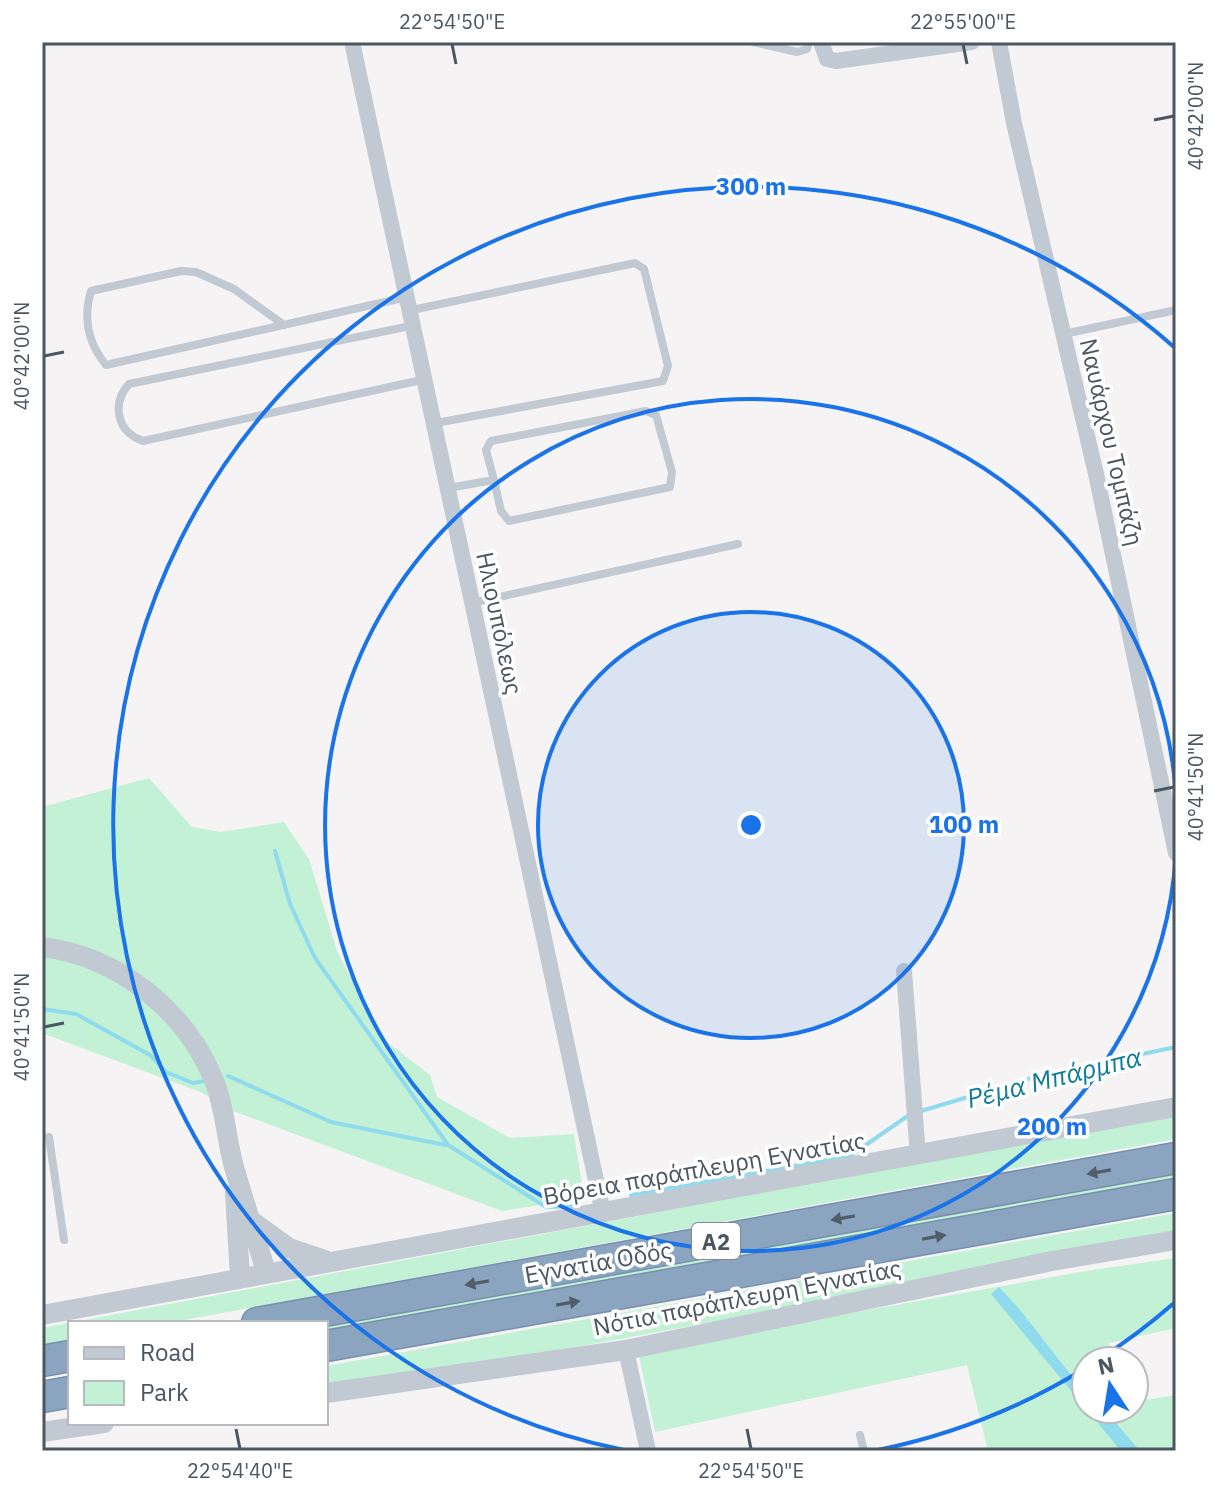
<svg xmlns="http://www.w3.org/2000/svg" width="1218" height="1493" viewBox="0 0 1218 1493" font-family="'IBM Plex Sans',sans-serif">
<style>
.green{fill:#c3f1d5}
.water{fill:#90daee}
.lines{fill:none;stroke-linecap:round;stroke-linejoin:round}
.stream{stroke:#90daee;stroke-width:4}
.motorway-casing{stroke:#7690ad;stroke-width:33}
.service{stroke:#c1cad2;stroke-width:8}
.minor{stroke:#c1cad2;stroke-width:16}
.tertiary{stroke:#c1cad2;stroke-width:20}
.motorway{stroke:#8ba5c1;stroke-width:30}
.oneway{fill:#505e6b}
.ticks{fill:none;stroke:#4a5661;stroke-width:3}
.ring{fill:none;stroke:#1a73e8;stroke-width:4}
.labels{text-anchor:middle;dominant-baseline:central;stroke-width:7;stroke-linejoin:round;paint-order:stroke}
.shield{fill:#fff;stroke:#808990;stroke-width:2}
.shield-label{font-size:22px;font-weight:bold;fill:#4a5661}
.street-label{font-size:24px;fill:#4a5661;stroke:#fff}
.water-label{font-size:26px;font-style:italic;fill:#0c7c9b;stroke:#fff}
.centre{fill:#1a73e8;stroke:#fff;stroke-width:4}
.ring-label{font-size:24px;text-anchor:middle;font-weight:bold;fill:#1a73e8;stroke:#fff;stroke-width:7;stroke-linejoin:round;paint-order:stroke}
.neatline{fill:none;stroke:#4a5661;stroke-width:3}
.ticks-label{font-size:20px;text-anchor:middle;fill:#4a5661}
</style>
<rect width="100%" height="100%" fill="#f5f3f3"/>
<path class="green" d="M149 778 192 827 221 832 284 822 309 859 337 951 383 1039 430 1075 437 1097 510 1138 574 1134 584 1198 502 1211 233 1111 203 1093 42 1033V807Z
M1176 1115V1139L167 1323H70V1341L42 1346V1328Z
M1176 1173V1181L326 1333V1325Z
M1176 1213V1237L326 1393V1366Z
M1176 1258V1328L1109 1343 1112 1361H1086V1409H1134V1402L1176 1395V1451H988L967 1365 655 1432 638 1351 1092 1270Z"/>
<path class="water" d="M999 1287C1031 1319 1054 1358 1086 1391V1409H1104L1140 1451H1121L991 1294Z"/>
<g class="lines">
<path class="stream" d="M275 851 290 904 315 958 448 1145 546 1207 578 1206
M42 1009 76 1014 150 1055 166 1072 193 1083 205 1081
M228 1076 331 1122 445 1145
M921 1111 1042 1075 1176 1047
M631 1195 850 1156 909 1115"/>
<defs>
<path id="motorway" d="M257 1323 1176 1158
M326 1346 1176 1194
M42 1361 70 1356
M42 1397 70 1392"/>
</defs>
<use href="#motorway" class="motorway-casing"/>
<path class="service" d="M753 42 797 52 807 49 809 42
M412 310 635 263 644 269 668 366 663 381 436 423
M284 325 234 289 196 272 181 271 91 291C83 318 88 343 106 365L407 297
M415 325 129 384C111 404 117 432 143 441L426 379
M1064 334 1176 310
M448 488 494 480 486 450 491 441 646 411 656 415 672 472 670 487 509 521 501 511 494 480
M472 603 738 544
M49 1137 64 1240
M860 1435 864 1451"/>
<path class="minor" d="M352 42 603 1213
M821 42 827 59 836 61 972 42
M999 42 1014 123 1096 474 1176 853
M904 971 918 1156
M626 1350 648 1451"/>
<path class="tertiary" d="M42 947C117 956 184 1009 213 1078 225 1106 226 1138 234 1167 244 1202 256 1237 266 1272
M235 1193 240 1277
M252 1221 289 1248 325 1260
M42 1315 1176 1107
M326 1393 626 1350 1052 1261 1176 1240
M42 1432 104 1423"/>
<use href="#motorway" class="motorway"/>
</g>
<defs><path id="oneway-solid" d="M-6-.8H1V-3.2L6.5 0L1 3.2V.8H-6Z" transform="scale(2)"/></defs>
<g class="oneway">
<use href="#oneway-solid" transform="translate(1099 1172) rotate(170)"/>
<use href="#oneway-solid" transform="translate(843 1218) rotate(170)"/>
<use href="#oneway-solid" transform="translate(934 1237) rotate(-10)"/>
<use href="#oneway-solid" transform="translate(477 1283) rotate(170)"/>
<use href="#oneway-solid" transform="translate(568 1303) rotate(-10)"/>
</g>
<path class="ticks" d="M452 44 456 64M963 44 967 64M1154 120 1174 116M44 356 64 352M1154 791 1174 787M44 1027 64 1023M236 1429 240 1449M747 1429 751 1449"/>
<circle cx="751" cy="825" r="213" fill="#1a73e8" fill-opacity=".12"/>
<g class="ring">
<circle cx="751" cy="825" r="213"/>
<path d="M1176 855A426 426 0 1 1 1176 795"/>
<path d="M1174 1303A638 638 0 0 1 1098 1360M1084 1369A638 638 0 0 1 878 1450M624 1450A638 638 0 1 1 1174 347"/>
</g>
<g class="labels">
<rect class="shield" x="692" y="1223" width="48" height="36" rx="6"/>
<g class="shield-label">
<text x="716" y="1241">Α2</text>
</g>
<g class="street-label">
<text transform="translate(1112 442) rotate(77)">Ναυάρχου Τομπάζη</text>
<text transform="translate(500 623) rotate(78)">Ηλιουπόλεως</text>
<text transform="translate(704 1168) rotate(-10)">Βόρεια παράπλευρη Εγνατίας</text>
<text transform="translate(598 1262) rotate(-10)">Εγνατία Οδός</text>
<text transform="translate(747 1297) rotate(-11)">Νότια παράπλευρη Εγνατίας</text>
</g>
<g class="water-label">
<text transform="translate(1054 1077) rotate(-14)">Ρέμα Μπάρμπα</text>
</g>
</g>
<circle cx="751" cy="825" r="12" class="centre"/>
<g class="ring-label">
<text x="751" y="195">300 m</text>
<text x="964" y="833">100 m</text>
<text x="1052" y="1135">200 m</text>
</g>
<rect width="1218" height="1493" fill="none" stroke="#ffffff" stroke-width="88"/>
<rect x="68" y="1321" width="260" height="104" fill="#ffffff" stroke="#b7bbc0" stroke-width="2"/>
<rect x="84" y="1347" width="40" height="12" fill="#c1cad2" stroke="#b7bbc0" stroke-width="2"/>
<text x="140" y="1361" font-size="24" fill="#4a5661">Road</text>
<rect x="84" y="1381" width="40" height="24" fill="#c3f1d5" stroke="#b7bbc0" stroke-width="2"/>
<text x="140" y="1401" font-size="24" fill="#4a5661">Park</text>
<g transform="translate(1110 1385) rotate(348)"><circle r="38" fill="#ffffff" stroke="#b7bbc0" stroke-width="2"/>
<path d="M0-6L14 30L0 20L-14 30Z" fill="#1a73e8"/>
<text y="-12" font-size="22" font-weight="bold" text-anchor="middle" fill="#4a5661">N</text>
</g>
<rect x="44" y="44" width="1130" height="1405" class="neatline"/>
<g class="ticks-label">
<text x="452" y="29">22°54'50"E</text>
<text x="963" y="29">22°55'00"E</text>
<text transform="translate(1196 116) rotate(-90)" y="7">40°42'00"N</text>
<text transform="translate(22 356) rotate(-90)" y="7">40°42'00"N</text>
<text transform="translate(1196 787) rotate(-90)" y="7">40°41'50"N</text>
<text transform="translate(22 1027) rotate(-90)" y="7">40°41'50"N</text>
<text x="240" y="1478">22°54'40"E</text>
<text x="751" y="1478">22°54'50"E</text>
</g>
</svg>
